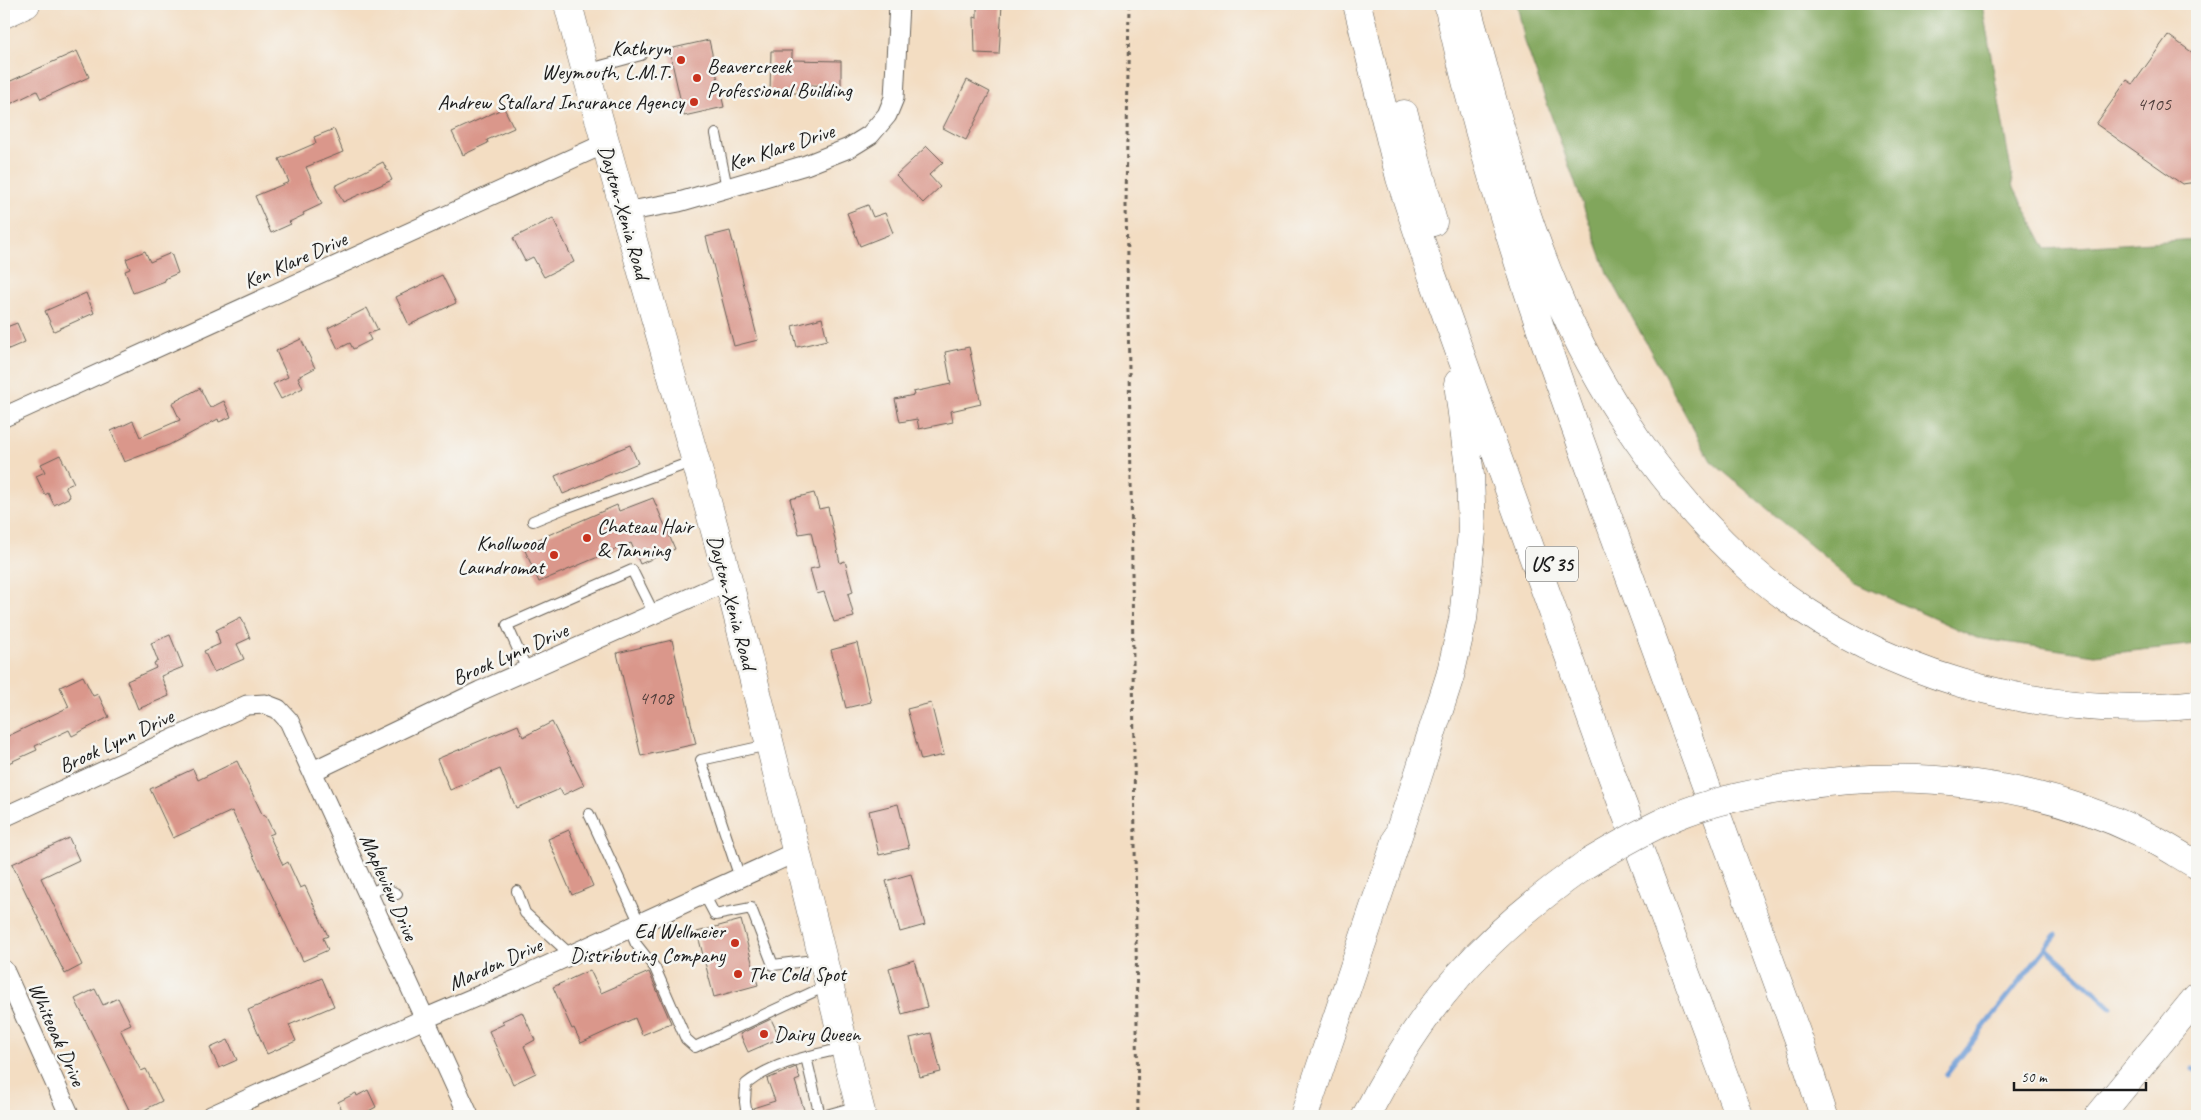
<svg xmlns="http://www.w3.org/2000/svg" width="2201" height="1120" viewBox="0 0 2201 1120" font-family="Caveat,sans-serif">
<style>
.forest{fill:#81a65b;stroke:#4e613c}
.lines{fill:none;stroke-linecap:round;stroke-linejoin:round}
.stream{stroke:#6d9cd6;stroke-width:5}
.building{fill:#da978b}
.lane-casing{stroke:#676056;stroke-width:12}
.street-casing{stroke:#676056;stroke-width:21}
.secondary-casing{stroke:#676056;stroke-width:29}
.highway-casing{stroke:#676056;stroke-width:29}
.path{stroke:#676056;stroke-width:3;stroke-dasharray:4 4;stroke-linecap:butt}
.lane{stroke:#fff;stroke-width:10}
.street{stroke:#fff;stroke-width:19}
.secondary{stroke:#fff;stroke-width:28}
.highway{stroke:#fff;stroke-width:28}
.highway-bridge-casing{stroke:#676056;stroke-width:29;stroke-linecap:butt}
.highway-bridge{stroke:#fff;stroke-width:28}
.poi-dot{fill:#c8321e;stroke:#f6f6f2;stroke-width:2}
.labels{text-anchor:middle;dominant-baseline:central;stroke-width:5;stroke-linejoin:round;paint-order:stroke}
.number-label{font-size:19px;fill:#4c3b38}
.shield{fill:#f6f6f2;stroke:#5d5d5c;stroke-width:1}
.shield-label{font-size:20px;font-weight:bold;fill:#1c1c1c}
.poi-label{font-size:21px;fill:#1c1c1c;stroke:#f6f6f2;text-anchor:end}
.street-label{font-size:21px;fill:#1c1c1c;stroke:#f6f6f2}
</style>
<rect width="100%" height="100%" fill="#f6f6f2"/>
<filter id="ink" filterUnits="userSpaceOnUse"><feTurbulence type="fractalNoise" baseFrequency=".02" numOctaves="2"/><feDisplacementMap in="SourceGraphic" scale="10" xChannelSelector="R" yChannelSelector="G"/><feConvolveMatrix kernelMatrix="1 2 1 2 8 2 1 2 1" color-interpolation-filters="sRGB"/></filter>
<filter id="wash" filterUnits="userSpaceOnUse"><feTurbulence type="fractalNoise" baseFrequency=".0096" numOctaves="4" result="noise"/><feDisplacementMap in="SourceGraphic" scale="20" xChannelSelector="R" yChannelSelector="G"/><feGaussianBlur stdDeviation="1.12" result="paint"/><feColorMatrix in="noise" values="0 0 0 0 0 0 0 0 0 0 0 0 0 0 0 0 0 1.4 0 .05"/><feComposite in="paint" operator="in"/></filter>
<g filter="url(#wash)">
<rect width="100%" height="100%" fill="#f3ddc2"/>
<path class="forest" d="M1517 4H1982L2014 188 2046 249 2197 239V644L2095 655 1977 638 1855 583 1711 461 1606 270 1525 42Z"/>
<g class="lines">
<path class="stream" d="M2046 948 2111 1007
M2193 1069 2197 1071
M1946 1075 2056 935"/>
</g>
<g id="blocks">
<path class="building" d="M977 4H1002L999 54 975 53 974 17 977 18Z
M2168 35 2197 56V182L2182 184 2096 124 2127 80 2133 84Z
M709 40 724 107 684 116 669 49Z
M77 51 89 77 41 99 37 91 4 107V84Z
M771 51H792V60L841 61V86L810 85V87H798V93H770Z
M967 80 990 92 966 140 943 128Z
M504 108 514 128 487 140 488 143 463 155 452 132Z
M334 129 343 152 306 167 322 204 303 213 304 215 289 222 291 224 271 233 255 196 289 182 279 159 316 143 314 137Z
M927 146 943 162 929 175 940 187 923 203 896 175Z
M383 162 392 180 343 202 335 186Z
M868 205 873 217 885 213 893 233 860 246 847 213Z
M553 218 574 262 544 277 533 257 525 261 513 238Z
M730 231 758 340 734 346 706 237Z
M145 251 150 262 171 253 178 273 164 279 165 281 133 293 125 271 130 269 126 259Z
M442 275 456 303 409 325 396 297Z
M86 293 94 313 54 331 45 311Z
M367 308 378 330 368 334 371 340 353 349 350 343 338 349 328 328Z
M822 318 827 340 797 347 792 326Z
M17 323 25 342 4 351V328Z
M301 339 315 368 298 377 303 388 281 399 273 384 288 377 276 351Z
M969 347 981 404 951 411 953 422 919 429 917 419 900 422 895 399 914 395 913 392 951 384 945 352Z
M200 388 210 408 224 401 231 417 219 422 218 419 169 445 124 462 111 431 133 421 140 437 180 420 172 403Z
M630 445 638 463 563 494 555 476Z
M60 455 74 483 65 487 70 497 54 505 48 493 45 495 36 476 45 472 41 464Z
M814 493 819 509 828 507 840 563 845 561 853 592 848 594 854 617 834 622 824 592 817 594 810 569 819 567 811 532 799 534 790 499Z
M653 498 675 549 640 564 631 543 539 582 523 546 617 505 619 511Z
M241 617 250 638 237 644 244 659 214 672 204 651 220 644 216 630Z
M170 635 183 667 161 676 169 696 138 709 127 681 156 668 154 663 158 661 151 643Z
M672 640 696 744 641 756 617 653Z
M857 643 871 702 846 708 831 650Z
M83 676 93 696 98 694 109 717 72 736 69 730 35 746 37 750 4 765V738L69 707 60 687Z
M931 703 944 755 921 760 907 709Z
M552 722 584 785 563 795 560 789 516 808 500 769 450 790 437 759 518 725 523 737Z
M237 761 263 816 265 815 274 833 269 835 283 865 288 862 300 888 305 886 328 936 323 938 328 950 303 961 232 811 173 838 150 789 193 769 198 780Z
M898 804 909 848 879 855 869 811Z
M569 830 593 886 572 895 548 839Z
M69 838 79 860 41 878 82 965 65 974 12 864Z
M911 874 925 925 900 932 886 881Z
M741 920 758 985 714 997 697 932Z
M914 960 927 1007 902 1014 889 968Z
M590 970 601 993 649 972 671 1023 642 1035 635 1018 581 1043 574 1028 572 1029 553 987Z
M322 978 334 1006 289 1025 296 1041 267 1054 248 1010Z
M95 989 103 1005 118 998 131 1024 120 1029 141 1071 146 1069 162 1101 132 1116 75 999Z
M522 1012 535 1040 524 1046 536 1073 513 1084 489 1031 504 1024 502 1021Z
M771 1019 780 1038 748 1052 740 1034Z
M931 1033 941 1072 920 1077 910 1038Z
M228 1040 237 1060 219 1068 210 1048Z
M796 1067 800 1079 795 1081 805 1113 794 1116H754L753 1108 775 1101 767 1079Z
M368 1090 376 1107 365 1113 367 1116H345L338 1102 356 1093 357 1096Z"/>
</g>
</g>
<g filter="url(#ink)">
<use href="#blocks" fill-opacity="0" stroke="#676056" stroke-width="1"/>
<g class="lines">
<defs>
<path id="lane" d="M586 70 641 55
M716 134 727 188
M533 521 565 508 694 461
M527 670 507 625 632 570 654 614
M589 814 640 924
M740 878 701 760 768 745
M517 891 525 913 571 955
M368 894 383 887 397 894
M704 894 715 915 751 908 773 965 822 959
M629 928 636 944 655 968 686 1039 695 1047 828 985
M806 1057 820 1116
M747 1116 745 1102 746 1084C774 1062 810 1056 844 1048
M823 1116 858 1106"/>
<path id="street" d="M625 212 679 202 806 165 849 148 870 135 887 115 894 98 899 4
M4 417 604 144
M313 771 480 691 728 581
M4 817 247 705 265 704 278 709 289 721 469 1116
M4 970 70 1116
M211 1116 424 1019 518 979 796 852"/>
<path id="secondary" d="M568 4C618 198 678 389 729 583 775 760 817 939 862 1116
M4 14 26 4"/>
<path id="highway" d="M1357 4 1400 178 1432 275 1612 776 1739 1116
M1448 4C1488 191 1554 371 1620 550 1680 714 1740 879 1800 1043L1824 1116
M1467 8C1494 102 1516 197 1554 287 1598 393 1666 494 1752 570 1871 674 2041 722 2197 704
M1404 114 1433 222
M1798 786C1912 768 2036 782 2141 833 2160 842 2178 854 2197 865
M1304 1116 1416 782 1450 676 1463 619 1472 532 1470 475 1458 383
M1366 1116C1422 1005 1484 936 1585 865
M2099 1116 2197 997"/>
</defs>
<use href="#lane" class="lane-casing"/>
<use href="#street" class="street-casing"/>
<use href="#secondary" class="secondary-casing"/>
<use href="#highway" class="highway-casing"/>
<path class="path" d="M1129 4 1126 205 1131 479 1138 1116"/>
<use href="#lane" class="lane"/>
<use href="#street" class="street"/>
<use href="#secondary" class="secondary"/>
<use href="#highway" class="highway"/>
<defs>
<path id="highway-bridge" d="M1585 865C1615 847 1644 830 1676 816 1714 800 1757 792 1798 786"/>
</defs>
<use href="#highway-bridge" class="highway-bridge-casing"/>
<use href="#highway-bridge" class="highway-bridge"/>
</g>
</g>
<g class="poi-dot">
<circle cx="681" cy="60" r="5"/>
<circle cx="697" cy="78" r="5"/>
<circle cx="694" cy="102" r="5"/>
<circle cx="587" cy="538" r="5"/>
<circle cx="554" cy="555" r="5"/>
<circle cx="735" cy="943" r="5"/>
<circle cx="738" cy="974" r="5"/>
<circle cx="764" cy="1034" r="5"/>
</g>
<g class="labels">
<g class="number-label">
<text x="2154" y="104">4105</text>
<text x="656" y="698">4108</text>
</g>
<rect class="shield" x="1526" y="546.5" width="52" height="35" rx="4"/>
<g class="shield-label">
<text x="1552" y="564">US 35</text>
</g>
<g class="poi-label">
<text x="671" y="48">Kathryn<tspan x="671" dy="24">Weymouth, L.M.T.</tspan></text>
<text x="707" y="66" text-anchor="start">Beavercreek<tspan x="707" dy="24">Professional Building</tspan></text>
<text x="684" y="102">Andrew Stallard Insurance Agency</text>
<text x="597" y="526" text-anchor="start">Chateau Hair<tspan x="597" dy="24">&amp; Tanning</tspan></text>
<text x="544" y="543">Knollwood<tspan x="544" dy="24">Laundromat</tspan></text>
<text x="725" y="931">Ed Wellmeier<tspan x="725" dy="24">Distributing Company</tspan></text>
<text x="748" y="974" text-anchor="start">The Cold Spot</text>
<text x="774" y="1034" text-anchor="start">Dairy Queen</text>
</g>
<g class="street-label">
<text transform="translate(781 147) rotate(-18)">Ken Klare Drive</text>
<text transform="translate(624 212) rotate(74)">Dayton-Xenia Road</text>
<text transform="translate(295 260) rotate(-24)">Ken Klare Drive</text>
<text transform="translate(732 602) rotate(75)">Dayton-Xenia Road</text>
<text transform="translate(510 654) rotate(-24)">Brook Lynn Drive</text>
<text transform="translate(116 741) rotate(-25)">Brook Lynn Drive</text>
<text transform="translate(389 887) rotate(66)">Mapleview Drive</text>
<text transform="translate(495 964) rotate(-24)">Mardon Drive</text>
<text transform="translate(57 1034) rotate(66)">Whiteoak Drive</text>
</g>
</g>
<rect width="2201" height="1120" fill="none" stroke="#f6f6f2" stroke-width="20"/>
<path d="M2014 1082v8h132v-8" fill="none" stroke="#1c1c1c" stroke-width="2.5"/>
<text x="2021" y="1082" font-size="15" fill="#1c1c1c" stroke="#f6f6f2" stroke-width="4" paint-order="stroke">50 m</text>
</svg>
